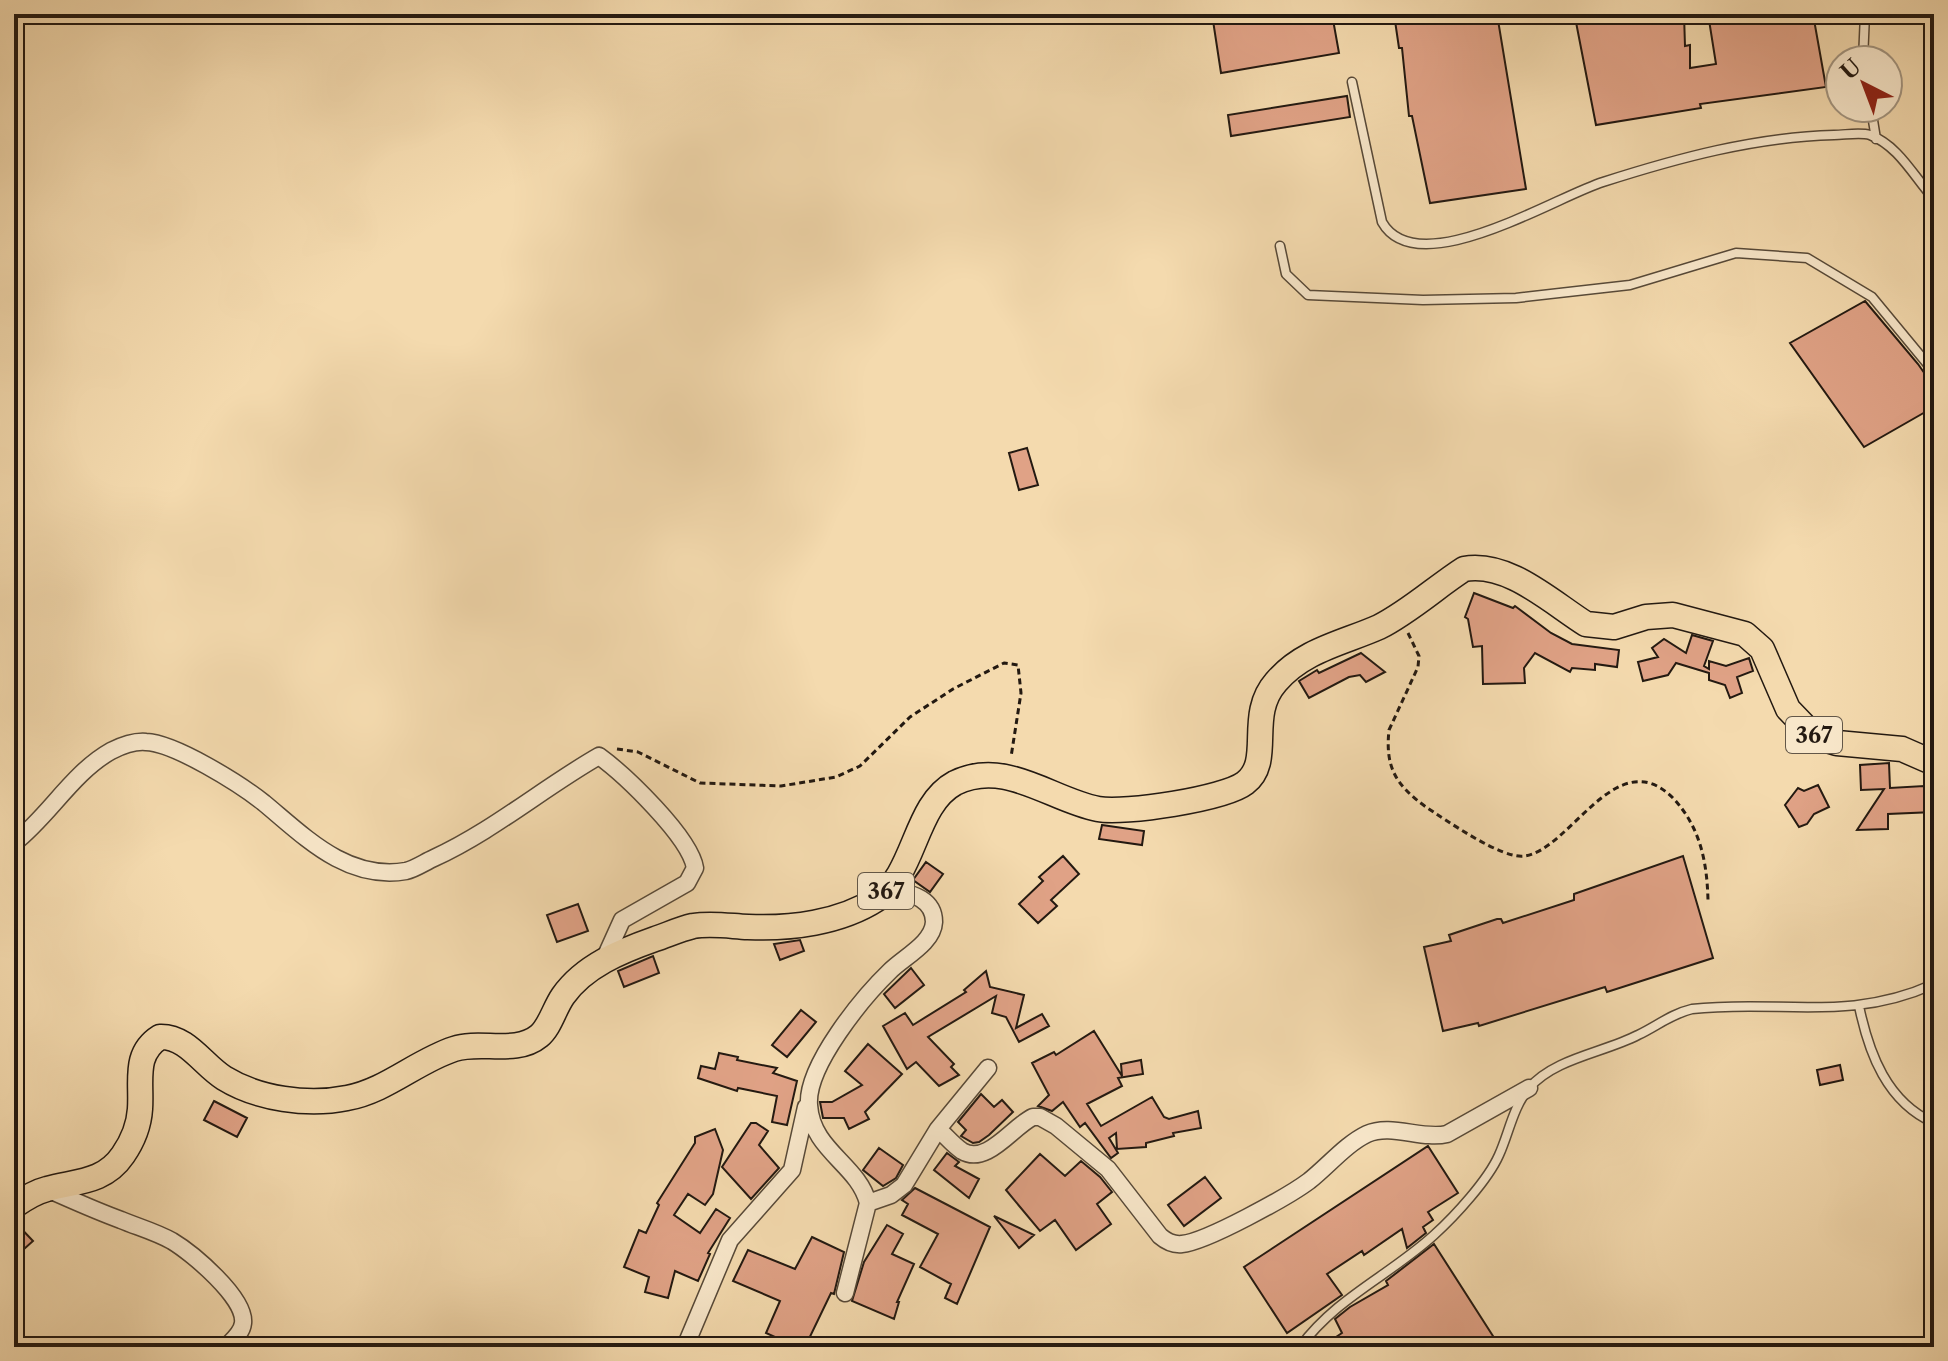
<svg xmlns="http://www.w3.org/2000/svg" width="1948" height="1361" viewBox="0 0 1948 1361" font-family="'Libre Caslon Text',serif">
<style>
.building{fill:#e0a286;stroke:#231911;stroke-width:2}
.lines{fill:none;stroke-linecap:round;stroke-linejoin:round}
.service-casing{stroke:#574938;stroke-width:11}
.minor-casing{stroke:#574938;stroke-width:19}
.primary-casing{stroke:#231911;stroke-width:27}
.path{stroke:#231911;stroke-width:3;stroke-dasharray:6 4;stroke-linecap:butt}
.service{stroke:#f8e7ca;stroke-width:8}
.minor{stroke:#f8e7ca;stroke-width:16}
.primary{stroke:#f4daae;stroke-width:24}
.labels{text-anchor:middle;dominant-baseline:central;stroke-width:6;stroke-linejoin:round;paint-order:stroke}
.shield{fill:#f8e7ca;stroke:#635748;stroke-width:2}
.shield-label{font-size:22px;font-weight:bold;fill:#231911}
</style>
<rect width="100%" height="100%" fill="#f4daae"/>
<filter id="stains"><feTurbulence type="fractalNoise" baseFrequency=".0025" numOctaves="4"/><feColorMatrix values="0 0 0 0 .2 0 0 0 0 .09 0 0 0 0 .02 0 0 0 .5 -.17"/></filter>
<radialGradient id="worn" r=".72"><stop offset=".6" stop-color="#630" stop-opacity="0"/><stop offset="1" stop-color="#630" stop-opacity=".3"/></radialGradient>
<path class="building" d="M1212 14H1332L1339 53 1221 73Z
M1394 14H1497L1526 189 1430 203 1412 116H1409L1402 48H1399Z
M1594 14H1684L1685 46 1690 45V68L1716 64 1709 20 1743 14H1813L1826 87 1700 104 1701 108 1596 125 1575 17Z
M1347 96 1350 117 1231 136 1228 115Z
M1865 301 1918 364 1934 387V407L1864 447 1790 343Z
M1027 448 1038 485 1019 490 1009 453Z
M1474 593 1513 608 1515 606 1551 633 1572 644 1619 650 1617 667 1595 664V670L1572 668 1570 672 1535 653 1524 668 1525 683 1483 684 1482 646 1473 647 1468 619 1465 617Z
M1692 635 1713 641 1704 666 1709 669V661L1726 666 1749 658 1753 671 1737 677 1742 693 1730 698 1725 685 1709 680V673L1676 663 1668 675 1643 681 1638 662 1658 657 1652 648 1664 639 1686 653Z
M1361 653 1385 672 1366 682 1360 675 1349 677 1309 698 1299 681 1317 670 1319 673Z
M1889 763 1890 788 1924 786V790L1934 791V812L1888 814V829L1857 830 1884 789 1861 790 1860 765Z
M1818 785 1829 807 1814 814 1807 824 1799 827 1785 805 1798 788 1804 791Z
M1102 825 1144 831 1142 845 1099 839Z
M1063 856 1079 874 1051 900 1057 906 1038 923 1019 904 1043 881 1039 877Z
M1683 856 1713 958 1607 992 1605 987 1479 1026 1478 1023 1443 1031 1424 947 1451 941 1449 935 1497 919H1501L1503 923 1574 900V894Z
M926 862 943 874 930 892 913 880Z
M578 904 588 931 557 942 547 915Z
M800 940 804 951 780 960 774 944Z
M653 956 659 973 624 987 618 971Z
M911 968 924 985 895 1008 884 994Z
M986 971 990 987 1024 995 1016 1028 1042 1014 1049 1026 1019 1042 1006 1017 992 1013 996 996 928 1037 954 1064 951 1067 959 1075 939 1086 916 1062 907 1069 883 1026 905 1013 913 1025 966 992 964 990Z
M801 1010 816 1022 787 1057 772 1045Z
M1094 1031 1122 1076 1121 1064 1141 1060 1143 1074 1118 1078 1122 1086 1087 1104 1101 1126 1152 1097 1164 1117 1169 1119 1198 1111 1201 1128 1173 1133 1174 1136 1146 1143V1147L1117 1149 1116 1133 1109 1138 1118 1153 1111 1158 1085 1123 1080 1127 1063 1102 1052 1111 1038 1106 1049 1095 1032 1063 1054 1052 1056 1055Z
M868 1044 902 1074 865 1112 869 1119 849 1129 844 1118H823L820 1102H832L862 1085 845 1071Z
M719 1053 738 1057 737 1060 777 1068 773 1073 797 1081 787 1125 772 1122 777 1096 738 1088 737 1091 698 1078 701 1066 715 1069Z
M1840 1065 1843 1080 1820 1085 1817 1070Z
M981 1094 994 1107 1002 1100 1013 1112 989 1135 979 1142 973 1143 961 1136 966 1130 958 1122Z
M214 1101 247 1118 237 1137 204 1120Z
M751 1123H756L768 1131 759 1145 779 1168 751 1199 722 1167Z
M715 1129 723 1150 713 1194 705 1205 688 1194 674 1215 700 1233 716 1209 730 1218 708 1253 710 1254 698 1281 675 1271 668 1298 645 1292 649 1277 624 1267 639 1230 646 1233 659 1205 657 1203 695 1143V1137Z
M1428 1146 1458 1193 1428 1212 1433 1220 1423 1227 1426 1233 1407 1248 1402 1229 1364 1255 1362 1251 1327 1274 1342 1295 1287 1333 1244 1267Z
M879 1148 903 1165 896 1178 883 1186 863 1170Z
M947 1153 959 1162 955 1166 979 1179 969 1198 934 1170Z
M1040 1154 1065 1176 1081 1161 1100 1177 1112 1192 1097 1204 1111 1224 1076 1250 1055 1220 1040 1231 1006 1190Z
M1205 1177 1221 1198 1184 1226 1168 1205Z
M915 1188 990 1227 957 1304 945 1298 951 1284 920 1267 938 1234 902 1215 908 1204 902 1200Z
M994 1216 1034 1235 1019 1248Z
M14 1221 33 1241 14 1258Z
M887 1225 903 1234 892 1254 914 1264 897 1302H899L894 1319 852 1301 864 1262Z
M812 1237 844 1252 834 1294 831 1293 805 1347H797L766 1333 780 1301 733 1281 748 1250 795 1269Z
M1434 1244 1500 1347H1321L1342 1333 1335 1319 1350 1307 1388 1285 1386 1281Z"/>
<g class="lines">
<defs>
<path id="service" d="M1863 60 1865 14
M1352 82 1382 222C1417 284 1555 197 1603 182 1678 158 1755 137 1834 135 1845 135 1860 132 1870 135 1899 146 1914 177 1934 199
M1871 108 1876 139
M1280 246 1286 274 1308 295 1423 300 1516 298 1630 285 1736 253 1807 258 1872 297 1934 372
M1859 1006C1869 1054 1887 1102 1934 1123
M1300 1347C1337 1297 1389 1276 1434 1235 1455 1216 1488 1180 1499 1155 1509 1133 1513 1107 1529 1088 1555 1058 1603 1053 1638 1035 1657 1026 1671 1014 1692 1009 1779 999 1848 1023 1934 984"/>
<path id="minor" d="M14 843C49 816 72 773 111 751 121 746 135 741 146 742 175 743 240 784 264 803 305 837 347 881 406 871 415 869 425 862 434 858 493 831 543 788 599 756 625 775 690 837 695 868L687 883 622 920 603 962
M938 1129C946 1136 953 1145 962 1151 987 1166 1013 1126 1033 1117H1040L1056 1126 1108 1169 1160 1236C1167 1242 1173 1245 1182 1244 1206 1242 1289 1196 1309 1181 1328 1166 1346 1144 1367 1134 1391 1123 1422 1140 1447 1134L1529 1088
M47 1189C72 1200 96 1211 121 1220 138 1227 156 1232 172 1241 192 1253 246 1298 243 1323 242 1333 233 1340 226 1347
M868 1203 891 1195 904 1185 938 1129 988 1068
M845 1293 868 1203C858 1164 812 1151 809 1105 806 1066 863 997 890 971 904 957 933 943 934 922 934 897 908 893 889 888
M685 1347 730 1240 792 1170 806 1107"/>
<path id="primary" d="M14 1206C24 1199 35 1192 47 1189 76 1181 104 1183 123 1155 132 1142 139 1125 140 1109 142 1081 133 1054 160 1037 187 1036 203 1065 224 1078 258 1099 308 1106 347 1098 386 1091 417 1061 454 1049 480 1040 516 1055 539 1036 550 1027 554 1009 563 996 584 966 621 951 655 939 667 935 680 929 693 926 711 923 729 926 748 927 790 929 840 923 877 899 916 873 914 805 955 783 1005 758 1051 800 1098 809 1124 814 1224 799 1245 783 1274 761 1246 716 1276 682 1303 650 1343 643 1379 627 1409 612 1436 587 1464 569 1508 561 1551 602 1586 624L1614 627 1646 617 1673 615 1745 634 1762 649 1788 709 1814 736 1837 743 1902 749 1934 763"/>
</defs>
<use href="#service" class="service-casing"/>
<use href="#minor" class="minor-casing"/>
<use href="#primary" class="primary-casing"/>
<path class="path" d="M1408 633 1419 656 1418 667 1389 730C1385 768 1396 785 1426 807 1446 820 1501 859 1524 856 1570 851 1616 741 1673 798 1700 827 1707 861 1708 900
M617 749 638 752 700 783 781 786 836 777 860 766 910 717 953 689 1004 663 1018 665 1021 693 1011 757"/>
<use href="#service" class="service"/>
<use href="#minor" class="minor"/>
<use href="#primary" class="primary"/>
</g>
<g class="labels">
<g class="shield">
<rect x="1786" y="717" width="56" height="36" rx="6"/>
<rect x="858" y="873" width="56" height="36" rx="6"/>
</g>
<g class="shield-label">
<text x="1814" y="735">367</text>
<text x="886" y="891">367</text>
</g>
</g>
<rect width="1948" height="1361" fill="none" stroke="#f4daae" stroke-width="48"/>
<rect x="16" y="16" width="1916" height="1329" fill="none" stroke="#231911" stroke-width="4"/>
<rect x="24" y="24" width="1900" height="1313" fill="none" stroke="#231911" stroke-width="2"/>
<g transform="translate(1864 84) rotate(318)"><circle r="38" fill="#f8e7ca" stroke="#a39580" stroke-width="2"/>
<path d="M0-6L14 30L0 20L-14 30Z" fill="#8f2418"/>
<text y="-12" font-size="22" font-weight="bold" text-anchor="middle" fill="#231911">U</text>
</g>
<rect width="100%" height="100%" filter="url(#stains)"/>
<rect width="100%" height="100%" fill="url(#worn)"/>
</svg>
